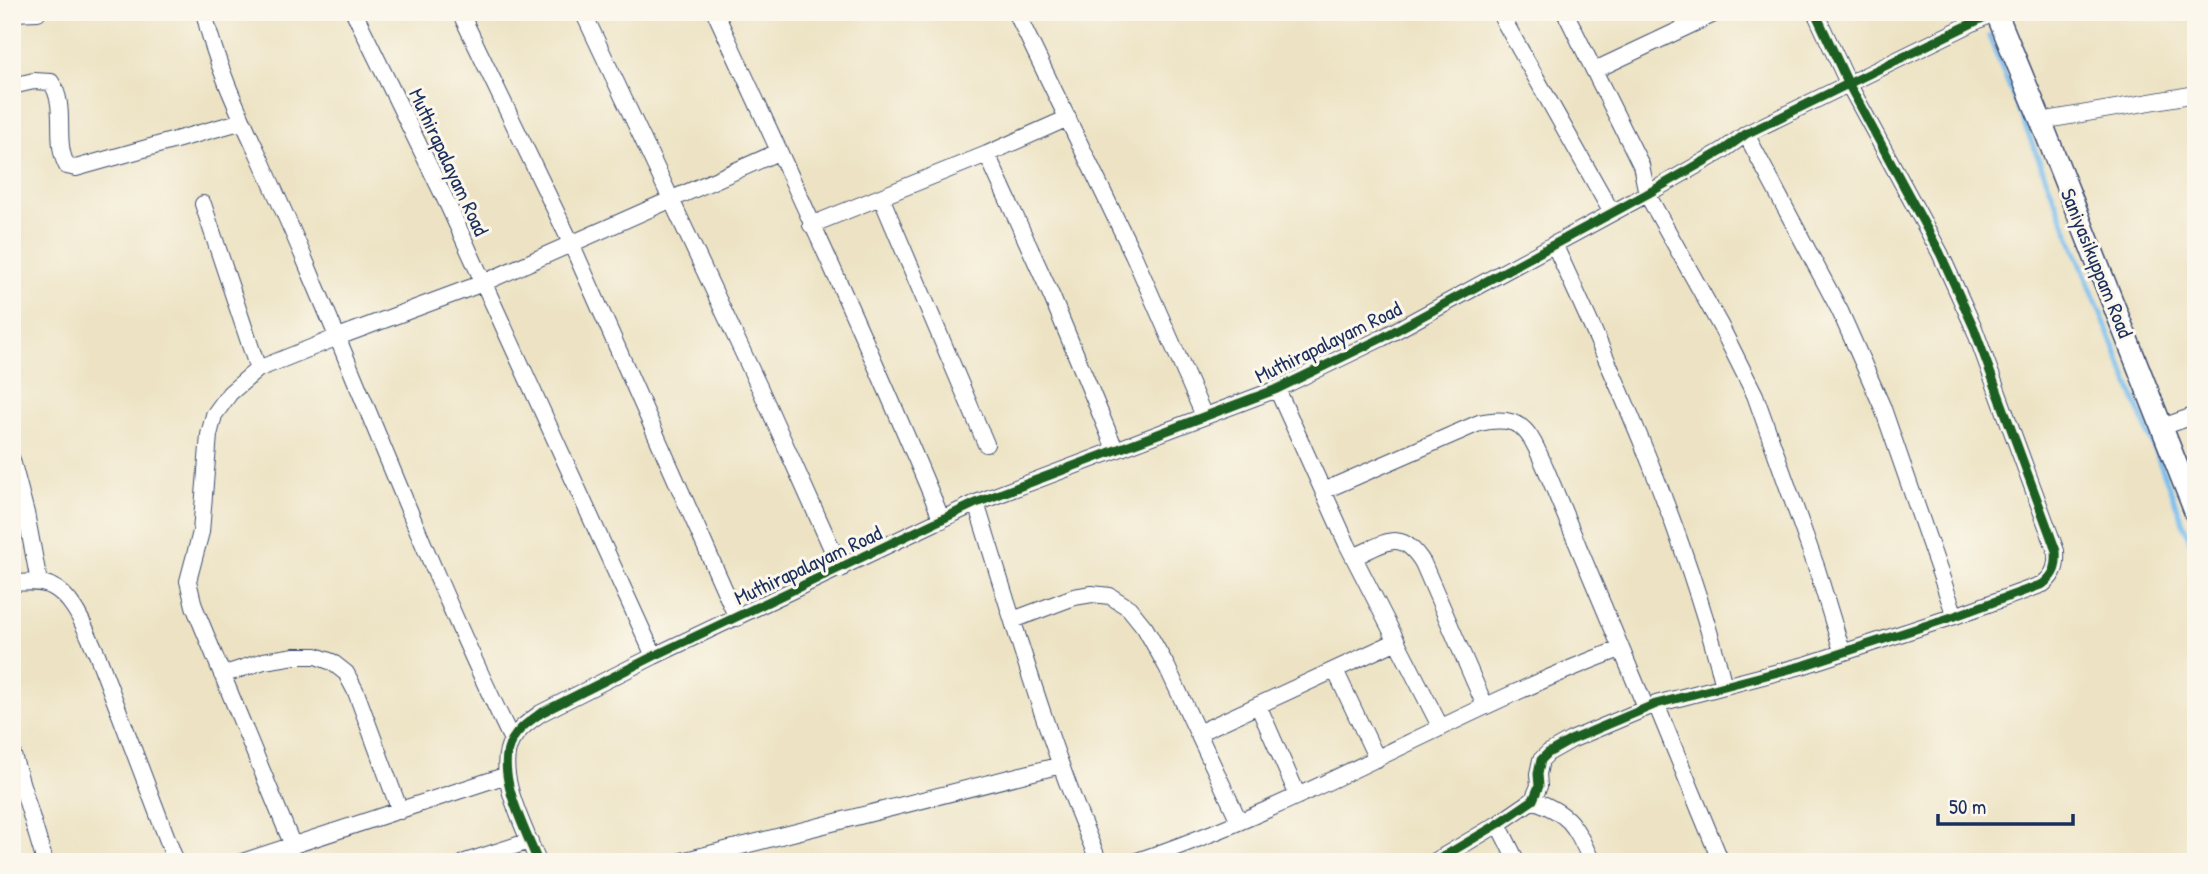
<svg xmlns="http://www.w3.org/2000/svg" width="2208" height="874" viewBox="0 0 2208 874" font-family="'Patrick Hand',sans-serif">
<style>
.lines{fill:none;stroke-linecap:round;stroke-linejoin:round}
.stream{stroke:#77beef;stroke-width:5}
.street-casing{stroke:#3a4a6d;stroke-width:18}
.secondary-casing{stroke:#3a4a6d;stroke-width:24}
.street{stroke:#fff;stroke-width:16}
.secondary{stroke:#fff;stroke-width:21}
.cycleway-casing{stroke:#fbf7ec;stroke-width:13}
.cycleway{stroke:#1b5e20;stroke-width:9}
.labels{text-anchor:middle;dominant-baseline:central;stroke-width:6;stroke-linejoin:round;paint-order:stroke}
.street-label{font-size:21px;fill:#1b2f5e;stroke:#fbf7ec}
</style>
<rect width="100%" height="100%" fill="#fbf7ec"/>
<filter id="ink" filterUnits="userSpaceOnUse"><feTurbulence type="fractalNoise" baseFrequency=".0143" numOctaves="2"/><feDisplacementMap in="SourceGraphic" scale="14" xChannelSelector="R" yChannelSelector="G"/><feConvolveMatrix kernelMatrix="1 2 1 2 8 2 1 2 1" color-interpolation-filters="sRGB"/></filter>
<filter id="wash" filterUnits="userSpaceOnUse"><feTurbulence type="fractalNoise" baseFrequency=".00686" numOctaves="4" result="noise"/><feDisplacementMap in="SourceGraphic" scale="28" xChannelSelector="R" yChannelSelector="G"/><feGaussianBlur stdDeviation="1.57" result="paint"/><feColorMatrix in="noise" values="0 0 0 0 0 0 0 0 0 0 0 0 0 0 0 0 0 1.4 0 .05"/><feComposite in="paint" operator="in"/></filter>
<g filter="url(#wash)">
<rect width="100%" height="100%" fill="#ede3c4"/>
<g class="lines">
<path class="stream" d="M1989 36 2125 374 2196 556"/>
</g>
</g>
<g filter="url(#ink)">
<g class="lines">
<defs>
<path id="street" d="M204 12C215 62 237 109 259 156 277 196 295 236 312 277 378 432 438 589 512 740
M354 12 448 205 654 656
M460 12 571 243 737 618
M583 12 761 391 841 569
M715 12C793 181 871 349 942 520
M1016 12 1133 254 1204 416
M1499 12 1612 213
M1565 12 1641 165 1647 194 1721 327 1755 395 1817 569 1842 651
M12 13 38 12
M1595 70 1718 12
M12 86 34 81 51 82C68 107 53 141 67 166L76 168 243 121
M2041 121 2196 94
M1746 134 1840 311 1882 406 1955 616
M987 154 1052 297 1115 449
M881 197 986 444
M203 204 258 369
M811 225 987 154 1068 118
M1554 244C1621 388 1685 532 1724 686
M1277 389 1347 544 1441 728
M2162 427 2196 415
M12 460 26 513 39 582
M1323 491 1479 423C1522 413 1529 431 1545 467L1646 708
M976 503C1014 624 1049 746 1099 862
M1354 557C1385 543 1401 527 1423 563L1485 706
M12 583C25 583 39 580 51 586 75 597 86 632 97 654L176 862
M1013 620 1074 597 1092 594 1110 596 1129 608 1145 628 1167 667 1239 821
M1335 670 1377 759
M222 675 264 661 295 656H316L332 662 346 673 356 692 400 811
M1656 704 1721 862
M1258 705 1298 796
M1198 733 1397 641
M12 752 45 862
M1533 800C1572 815 1575 826 1592 862
M1498 824 1517 862
M293 846 194 606 188 581 201 532 209 435 214 415 230 393 258 369 338 337 483 283 778 152
M242 862 507 775
M465 862 530 841
M538 862C526 830 493 772 512 740 519 728 530 721 541 713L654 656 976 503 1277 389 1382 338 1647 194 1722 151 1746 134 1995 12
M678 862 1061 765
M1134 862C1303 806 1454 711 1620 649
M1434 862 1498 824 1533 800 1539 786 1538 774 1541 760 1548 753 1571 740 1656 704 1805 665 1955 616 2043 584C2055 574 2057 566 2056 551L1974 328 1940 253 1849 85 1815 12"/>
<path id="secondary" d="M1996 12 2041 121 2196 514"/>
</defs>
<use href="#street" class="street-casing"/>
<use href="#secondary" class="secondary-casing"/>
<use href="#street" class="street"/>
<use href="#secondary" class="secondary"/>
<defs>
<path id="cycleway" d="M538 862C526 830 493 772 512 740 519 728 530 721 541 713L654 656 976 503 1277 389 1382 338 1647 194 1722 151 1746 134 1995 12
M1434 862 1498 824 1533 800 1539 786 1538 774 1541 760 1548 753 1571 740 1656 704 1805 665 1955 616 2043 584C2055 574 2057 566 2056 551L1974 328 1940 253 1849 85 1815 12"/>
</defs>
<use href="#cycleway" class="cycleway-casing"/>
<use href="#cycleway" class="cycleway"/>
</g>
</g>
<g class="labels">
<g class="street-label">
<text transform="translate(449 162) rotate(65)">Muthirapalayam Road</text>
<text transform="translate(2097 263) rotate(68)">Saniyasikuppam Road</text>
<text transform="translate(1328 342) rotate(-26)">Muthirapalayam Road</text>
<text transform="translate(808 565) rotate(-25)">Muthirapalayam Road</text>
</g>
</g>
<rect width="2208" height="874" fill="none" stroke="#fbf7ec" stroke-width="42"/>
<path d="M1938 814v10h135v-10" fill="none" stroke="#1b2f5e" stroke-width="3.5"/>
<text x="1949" y="814" font-size="21" fill="#1b2f5e" stroke="#fbf7ec" stroke-width="5" paint-order="stroke">50 m</text>
</svg>
